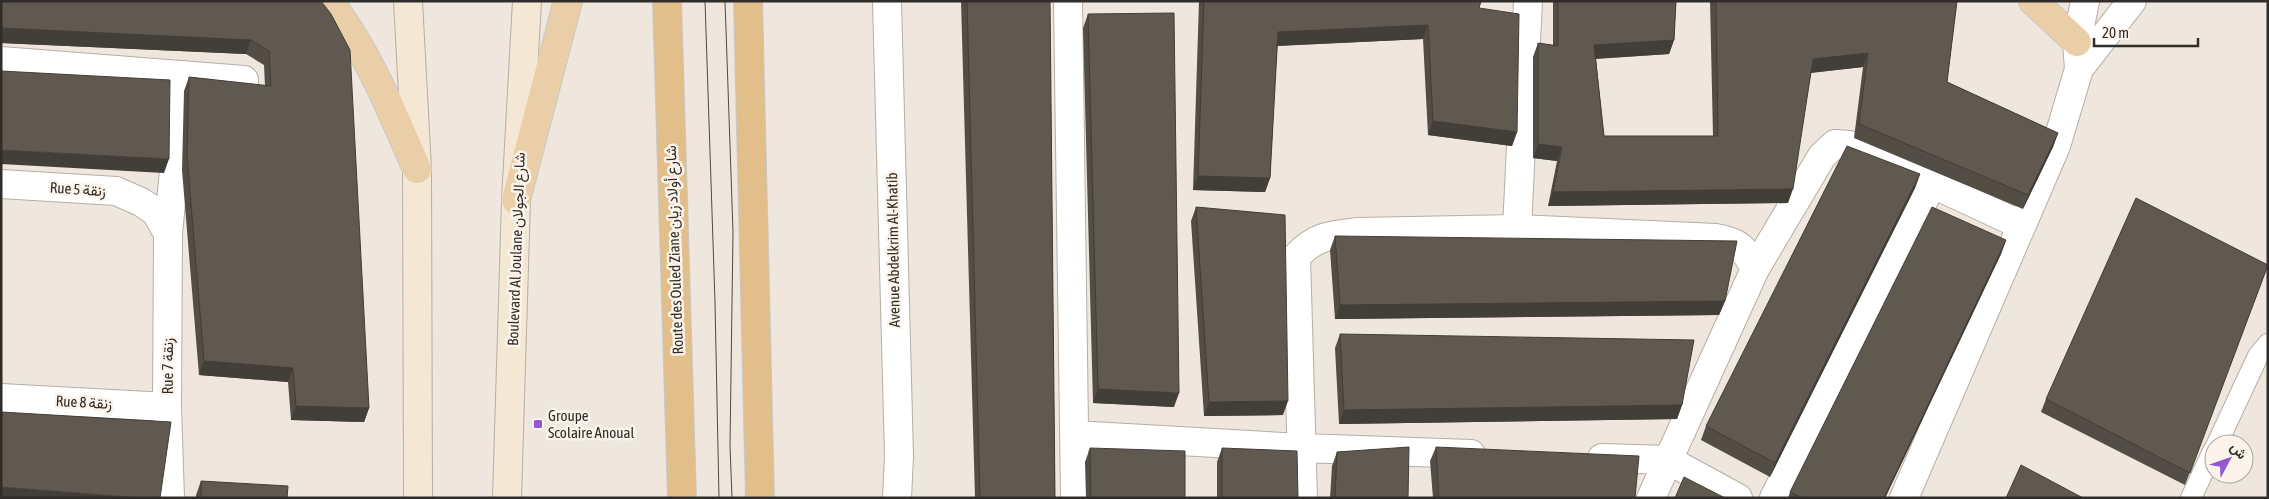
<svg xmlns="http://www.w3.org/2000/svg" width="2269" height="499" viewBox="0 0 2269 499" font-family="'Asap Condensed',Vazirmatn,sans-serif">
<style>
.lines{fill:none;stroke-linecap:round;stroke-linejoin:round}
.service-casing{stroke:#b5aea4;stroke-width:22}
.minor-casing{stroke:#b5aea4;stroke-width:30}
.tertiary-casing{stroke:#b5aea4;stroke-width:30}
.secondary-casing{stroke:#b5aea4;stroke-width:30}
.primary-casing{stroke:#c9c8c7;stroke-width:30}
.trunk-casing{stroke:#c9c8c7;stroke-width:30}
.service{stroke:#fff;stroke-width:20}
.minor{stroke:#fff;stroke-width:28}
.tertiary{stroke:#fff;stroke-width:28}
.secondary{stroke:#f4e7d4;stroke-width:28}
.primary{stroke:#e9cea8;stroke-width:28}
.trunk{stroke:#e2be8b;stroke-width:28}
.tram{stroke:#4f4b47;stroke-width:1}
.wall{fill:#524d45}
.shaded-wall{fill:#423e38}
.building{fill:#5f5950;stroke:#423e38}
.poi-dot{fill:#9459d0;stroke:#fcf4ea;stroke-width:2}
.labels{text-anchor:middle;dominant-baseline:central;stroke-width:5;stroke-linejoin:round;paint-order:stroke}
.street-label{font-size:15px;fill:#2f2c29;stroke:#fcf4ea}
.poi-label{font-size:15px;fill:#2f2c29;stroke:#fcf4ea;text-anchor:start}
</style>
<rect width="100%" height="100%" fill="#efe7dd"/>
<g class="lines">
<defs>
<path id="service" d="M2217 444 2258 356 2268 344
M2191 498 2214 449"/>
<path id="minor" d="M1068 1 1075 498
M1 61 244 80
M2079 69 2132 1
M1 184 116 191 141 202 156 212 168 234
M1517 229 1528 1
M1 398 167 407
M1074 435 1302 448 1471 454
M1602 458 1668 460 1738 498
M170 498 167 407 168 234 183 75
M1303 498 1296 257C1315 236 1330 235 1357 232L1517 229 1716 238C1740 242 1744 248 1755 269
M1651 498 1755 269 1822 156 1835 144 1849 145 2021 225
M1774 498 1932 184
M1904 498 2056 146 2079 69 2077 42 2085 1"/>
<path id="tertiary" d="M887 1 899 456 897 498"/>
<path id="secondary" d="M408 1 417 169 418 498
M507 498 516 200 527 1"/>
<path id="primary" d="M329 1C368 52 391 110 417 169
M2033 1 2077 42
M516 200 568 1"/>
<path id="trunk" d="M667 1 682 498
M748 1 760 498"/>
</defs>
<use href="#service" class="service-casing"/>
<use href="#minor" class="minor-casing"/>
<use href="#tertiary" class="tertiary-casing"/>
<use href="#secondary" class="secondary-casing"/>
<use href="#primary" class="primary-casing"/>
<use href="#trunk" class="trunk-casing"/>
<use href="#service" class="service"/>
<use href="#minor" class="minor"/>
<use href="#tertiary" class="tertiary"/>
<use href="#secondary" class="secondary"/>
<use href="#primary" class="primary"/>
<use href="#trunk" class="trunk"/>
<path class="tram" d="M705 1 715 302 719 498
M725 1 733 232 730 445 732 498"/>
</g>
<path class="wall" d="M1 1H321L369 408 364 422 291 420 288 382 199 375 182 170 184 91 189 77 265 86 264 65 246 54 1 43Z
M961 1H1050L1055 498H975Z
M1199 1H1481L1479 8 1517 132 1512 146 1428 135 1423 39 1277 46 1270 178 1265 192 1193 190Z
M1553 1H1676L1674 40 1669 54 1596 59 1604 136H1713L1710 1H1957L1947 82 2058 133 2053 147 2023 209 1854 138 1863 67 1811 73 1788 203 1548 206 1557 161 1533 158V57L1538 43 1553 45Z
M1088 14 1174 407 1093 403 1083 28Z
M1920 174 1915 188 1770 477 1701 440 1706 426Z
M1196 207 1283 415 1204 416 1191 221Z
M1335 236 1725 301 1719 315 1335 319 1330 250Z
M2006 240 2001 254 1885 498H1788L1790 492Z
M2268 265 2185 485 2041 412 2046 399Z
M1340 334 1682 405 1677 419 1339 424 1335 348Z
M1436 447 1635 498H1433L1430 461Z
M1090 448 1185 498H1086L1085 462Z
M1222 448 1298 498H1217V462Z
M1337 452 1408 498H1330L1332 466Z
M201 481 287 498H196V495Z"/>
<path class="shaded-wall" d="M1428 25 1423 39 1273 46 1278 32Z
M1 28 251 40 246 54 1 43Z
M1674 40 1669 54 1589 59 1594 45Z
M1868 53 1863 67 1808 73 1813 59Z
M1433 121 1517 132 1512 146 1428 135Z
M2058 133 2053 147 2023 209 2028 195Z
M1538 144 1562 147 1557 161 1533 158Z
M1 150 169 159 164 173 1 164Z
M1920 174 1915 188 1770 477 1775 463Z
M1198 176 1270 178 1265 192 1193 190Z
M1793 189 1788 203 1548 206 1553 192Z
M2006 240 2001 254 1885 498H1884Z
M1725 301 1719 315 1335 319 1340 305Z
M204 361 293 368 288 382 199 375Z
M1098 389 1179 393 1174 407 1093 403Z
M1288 401 1283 415 1204 416 1209 402Z
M1682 405 1677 419 1339 424 1344 410Z
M296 406 369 408 364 422 291 420Z
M1 487 141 498H1Z"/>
<path class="building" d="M1 1H321L331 14 350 50 369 408 296 406 293 368 204 361 187 156 189 77 271 86 269 51 251 40 1 28Z
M967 1H1050L1055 498H980Z
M1204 1H1481L1479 8 1519 14 1517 132 1433 121 1428 25 1278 32 1270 178 1198 176Z
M1558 1H1676L1674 40 1594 45 1604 136H1718L1716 1H1957L1947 82 2058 133 2028 195 1859 124 1868 53 1813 59 1793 189 1553 192 1562 147 1538 144V43L1558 46Z
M1174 13 1179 393 1098 389 1088 14Z
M1 71 170 80 169 159 1 150Z
M1847 146 1920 174 1775 463 1706 426Z
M2136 198 2268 265 2190 473 2046 399Z
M1196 207 1285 215 1288 401 1209 402Z
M1932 207 2006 240 1884 498H1803L1790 492Z
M1335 236 1737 241 1725 301 1340 305Z
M1340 334 1694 340 1682 405 1344 410Z
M1 412 171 422 160 498H141L1 487Z
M1409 447 1408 498H1335L1337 452Z
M1436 447 1639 456 1635 498H1439Z
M1090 448 1185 451V498H1091Z
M1222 448 1297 451 1298 498H1222Z
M2021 465 2083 498H2006Z
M1684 477 1725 498H1675Z
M201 481 288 486 287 498H201Z"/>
<rect class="poi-dot" x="533" y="419" width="10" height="10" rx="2.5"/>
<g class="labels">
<g class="street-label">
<text transform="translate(78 189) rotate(4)">Rue 5 زنقة</text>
<text transform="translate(516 249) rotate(-88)">Boulevard Al Joulane شارع الجولان</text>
<text transform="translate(674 250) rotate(-92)">Route des Ouled Ziane شارع أولاد زيان</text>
<text transform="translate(893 250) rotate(-91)">Avenue Abdelkrim Al-Khatib</text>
<text transform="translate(167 366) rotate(-90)">Rue 7 زنقة</text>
<text transform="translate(84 402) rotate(3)">Rue 8 زنقة</text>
</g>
<g class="poi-label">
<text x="548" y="415">Groupe<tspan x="548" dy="17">Scolaire Anoual</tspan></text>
</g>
</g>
<rect width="2269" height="499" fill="none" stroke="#2f2c29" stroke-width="5"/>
<g transform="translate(2229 459) rotate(49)"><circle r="24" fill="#fcf4ea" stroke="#aaa49d"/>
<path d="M0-4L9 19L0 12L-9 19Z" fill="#9459d0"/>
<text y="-8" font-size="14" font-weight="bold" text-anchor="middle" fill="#2f2c29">ش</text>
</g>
<path d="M2094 38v8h104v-8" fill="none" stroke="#2f2c29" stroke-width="2.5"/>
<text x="2102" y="38" font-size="15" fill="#2f2c29" stroke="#fcf4ea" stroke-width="4" paint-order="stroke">20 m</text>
</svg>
